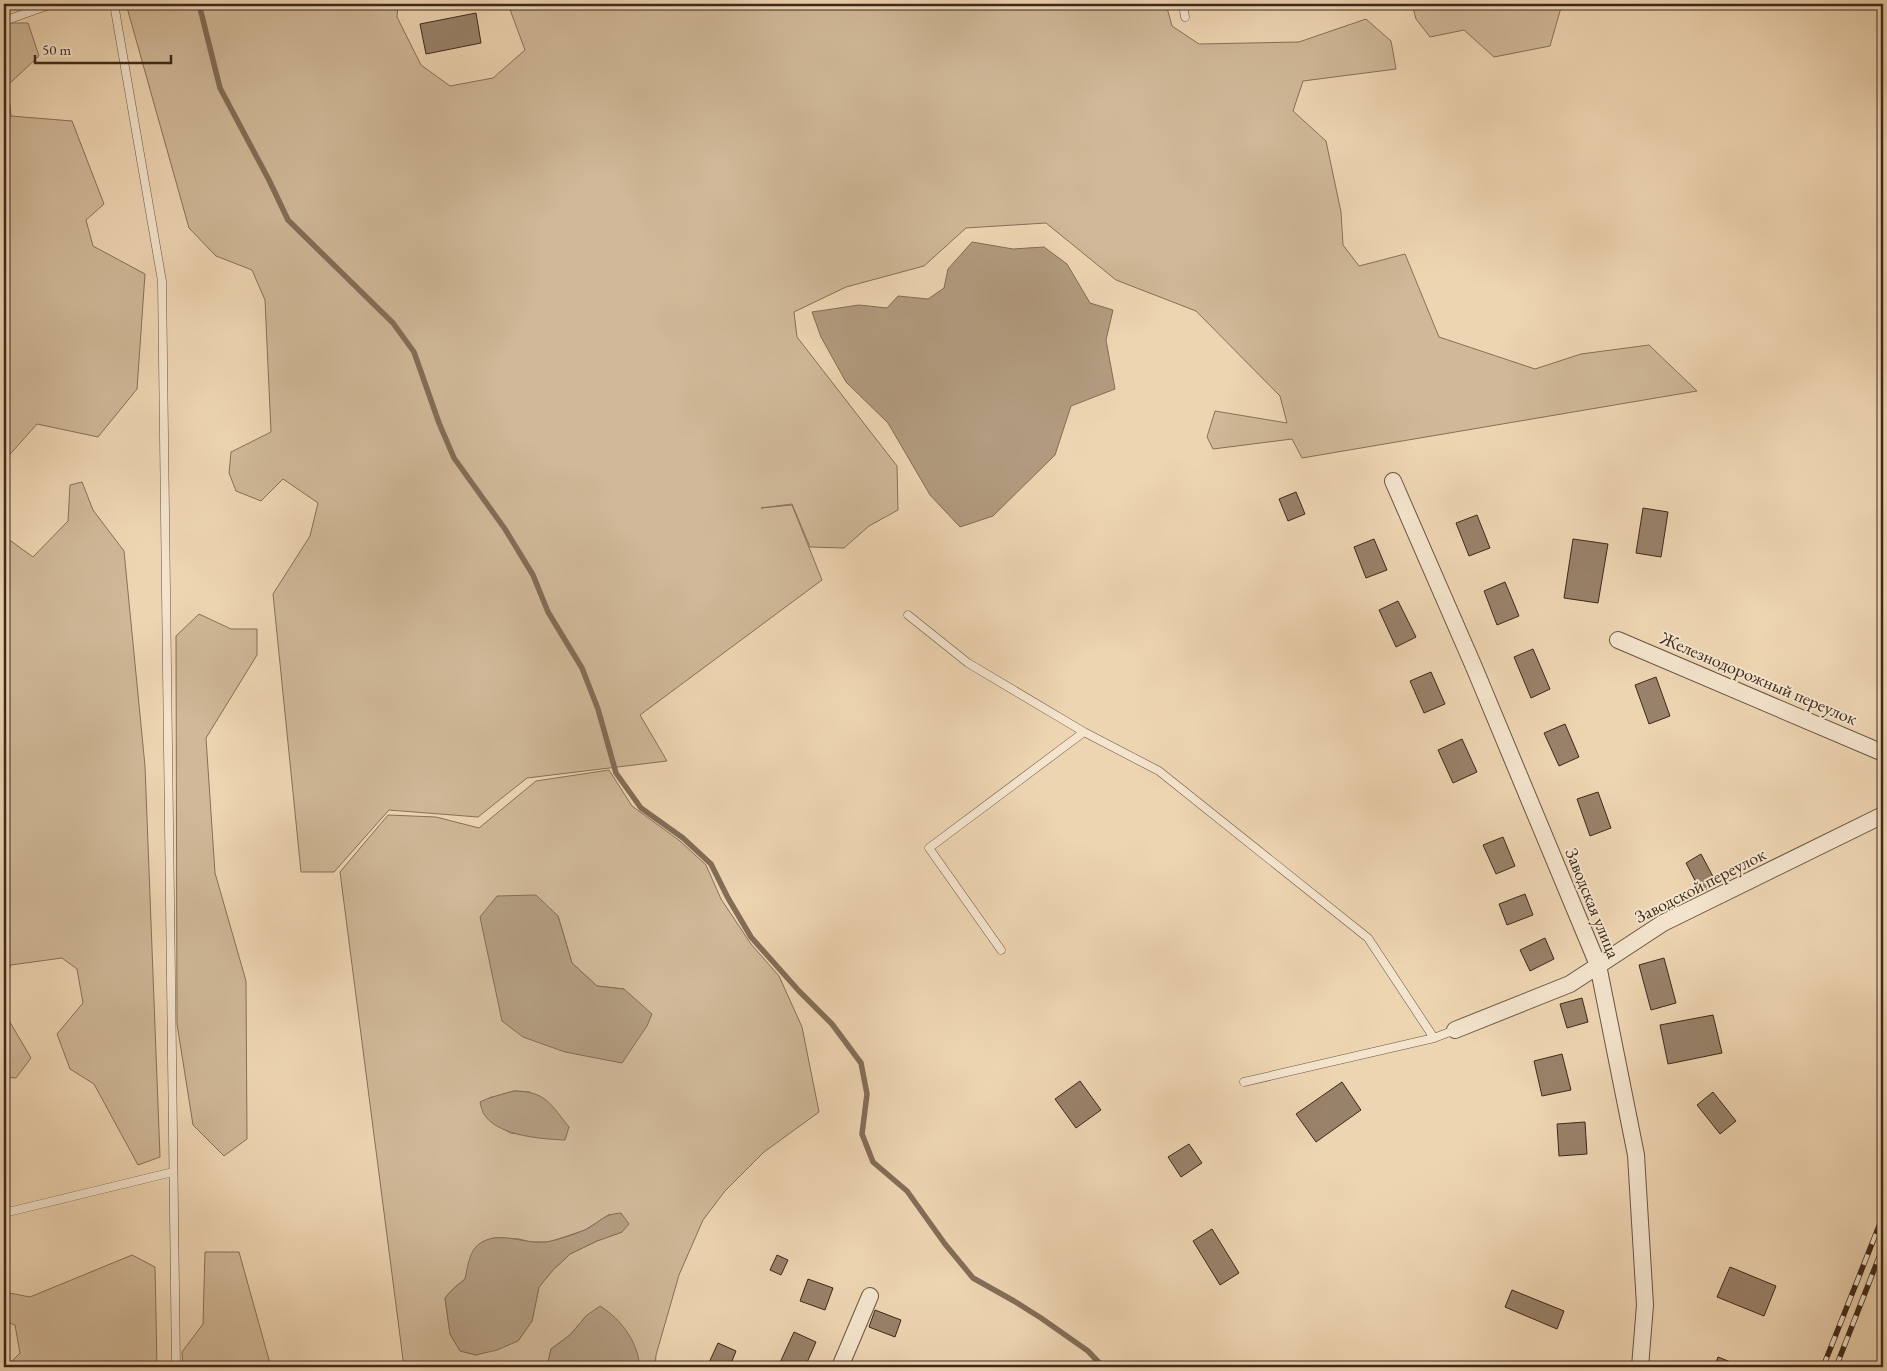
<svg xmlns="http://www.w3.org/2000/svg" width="1887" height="1371" viewBox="0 0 1887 1371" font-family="'EB Garamond',serif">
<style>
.green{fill:#d0b898;stroke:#86705a;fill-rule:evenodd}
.water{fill:#b29b7f;stroke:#836d57}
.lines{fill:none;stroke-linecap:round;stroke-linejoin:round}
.stream{stroke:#836d57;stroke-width:5.5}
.building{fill:#99826a;stroke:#3d291b}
.service-casing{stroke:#695441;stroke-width:9}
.minor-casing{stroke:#695441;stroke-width:18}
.service{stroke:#f4e4cd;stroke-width:8}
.minor{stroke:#f4e4cd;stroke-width:16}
.rail-casing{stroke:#3d291b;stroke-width:5.5}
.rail{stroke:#f4e4cd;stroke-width:4;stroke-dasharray:11;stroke-linecap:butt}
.labels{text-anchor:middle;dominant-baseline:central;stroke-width:4;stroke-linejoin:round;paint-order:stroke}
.street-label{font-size:18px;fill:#3d291b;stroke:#f4e4cd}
</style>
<rect width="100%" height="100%" fill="#eed5b2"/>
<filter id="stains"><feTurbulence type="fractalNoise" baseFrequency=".004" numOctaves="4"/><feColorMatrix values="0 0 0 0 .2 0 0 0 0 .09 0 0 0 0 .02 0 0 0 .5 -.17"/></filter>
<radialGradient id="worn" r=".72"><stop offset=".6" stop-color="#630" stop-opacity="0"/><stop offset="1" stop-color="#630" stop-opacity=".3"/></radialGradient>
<path class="green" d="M126 4H398L397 17 421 65 450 86 493 78 525 50 508 4H1166L1172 26 1199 44 1299 42 1366 19 1391 41 1396 69 1303 81 1293 111 1326 141 1341 212 1343 245 1359 266 1405 254 1439 337 1535 369 1581 354 1649 345 1697 391 1302 458 1292 439 1213 449 1207 437 1215 411 1287 423 1280 396 1196 311 1116 280 1046 223 966 228 924 266 846 287 794 312 797 337 897 466 898 510 869 526 844 548 810 547 792 504 761 508 792 505 822 580 640 715 667 761 527 778 478 817 389 810 334 872H301L273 594 310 536 318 503 283 479 261 501 236 491 229 473 231 452 271 432 265 300 252 270 216 256 189 228Z
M1412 4H1562L1550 46 1494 57 1464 30 1430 37 1416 19Z
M7 23H28L39 56 8 85 11 116 72 121 104 204 86 220 93 246 145 274 137 389 98 437 37 424 4 461V46Z
M82 482 93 510 124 551 145 766 160 1157 138 1165 94 1084 70 1069 57 1034 83 1003 77 969 62 958 11 965 4 981V536L33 557 68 521 70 485Z
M199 614 231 629H257V655L206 738 215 873 246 981 247 1139 224 1156 193 1125 177 1024 176 636Z
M609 770 632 806 680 841 706 865 721 899 751 944 779 976 802 1027 819 1112 764 1152 725 1191 703 1220 679 1275 656 1355 655 1367H640V1365L587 1315 570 1335 551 1349 547 1367H404L340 872 388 815 436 817 479 828 536 781ZM558 916 572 963 597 986 624 989 523 1037ZM514 1091 530 1092 522 1134 510 1133 486 1117 489 1098ZM610 1214 622 1232 597 1241 570 1254 553 1270 539 1287 532 1321 518 1341 476 1355 460 1351 450 1334 445 1298 454 1288 465 1279 475 1248 483 1242 493 1238H503L519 1239 531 1242H549L585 1230Z
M4 1012 31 1058 16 1078 4 1077Z
M205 1252H239L271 1367H183L182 1352 203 1324Z
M132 1255 155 1267 157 1367H6L20 1353 15 1325 4 1321V1292L30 1297Z"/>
<path class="water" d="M972 242 1013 249 1044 247 1067 264 1090 303 1113 310 1106 340 1115 389 1071 406 1055 455 993 516 960 527 930 495 888 423 846 382 821 337 812 312 859 305 887 308 898 296 928 299 944 288 948 269Z
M536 895 558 916 572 963 597 986 624 989 652 1014 647 1026 622 1063 565 1052 523 1037 502 1021 480 917 497 896Z
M514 1091C546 1091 551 1105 569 1127L565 1140C542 1139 501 1136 486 1117 483 1114 481 1107 480 1102L489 1098Z
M621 1213 629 1224 622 1232 597 1241 570 1254 553 1270 539 1287 532 1321 518 1341 497 1350 476 1355 460 1351 450 1334 445 1298 454 1288 465 1279C468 1266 469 1249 482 1242 504 1230 528 1247 551 1241 561 1239 578 1233 587 1229 601 1221 604 1214 621 1213Z
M600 1306C622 1320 637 1341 640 1367H547L551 1349 570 1335 587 1315Z"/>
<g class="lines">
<path class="stream" d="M199 4 220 88 269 180 288 220 393 323 414 352 439 423 454 458 505 529 533 575 548 612 582 668 598 709 616 773 641 808 683 838 711 864 728 898 751 937 799 991 832 1024 861 1063 867 1094 862 1134 873 1162 907 1191 945 1244 973 1278 1014 1301 1041 1318 1088 1351 1103 1367"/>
</g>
<path class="building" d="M476 13 481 43 426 54 420 24Z
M1296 492 1305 514 1288 521 1279 499Z
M1643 508 1668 512 1661 557 1636 553Z
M1477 515 1490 548 1469 556 1456 523Z
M1374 539 1387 570 1366 578 1354 547Z
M1573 539 1608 544 1598 603 1564 598Z
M1505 582 1519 616 1497 625 1484 591Z
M1398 601 1416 637 1396 647 1379 610Z
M1533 649 1550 689 1531 698 1514 657Z
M1431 672 1445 704 1424 713 1410 681Z
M1656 677 1670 716 1649 724 1635 685Z
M1565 724 1579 757 1559 766 1544 733Z
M1462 739 1477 772 1453 783 1438 750Z
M1598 792 1611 828 1590 836 1577 799Z
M1503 837 1515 866 1496 874 1483 845Z
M1701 854 1717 884 1701 892 1686 863Z
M1525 894 1533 915 1507 925 1499 904Z
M1545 938 1554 959 1530 971 1520 950Z
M1664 958 1676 1003 1651 1010 1639 965Z
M1582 998 1588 1022 1567 1028 1560 1004Z
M1713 1015 1722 1053 1668 1064 1660 1025Z
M1562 1054 1571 1090 1542 1096 1534 1061Z
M1080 1081 1101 1110 1076 1128 1055 1099Z
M1342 1082 1361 1110 1316 1142 1296 1114Z
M1713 1092 1736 1121 1720 1134 1697 1105Z
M1585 1122 1587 1154 1559 1156 1557 1124Z
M1189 1144 1202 1163 1181 1177 1168 1157Z
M1212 1229 1239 1273 1220 1285 1193 1241Z
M777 1255 788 1260 781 1275 770 1270Z
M1730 1267 1776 1286 1764 1316 1717 1297Z
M808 1279 833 1288 825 1310 800 1301Z
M1512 1290 1564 1311 1557 1329 1505 1307Z
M875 1310 901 1320 895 1337 869 1327Z
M794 1332 816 1342 805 1367H778Z
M718 1343 736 1351 732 1361 739 1364 737 1367H707Z
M1718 1357 1743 1367H1714Z
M684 1362 697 1366 696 1367H682Z"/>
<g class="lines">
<defs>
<path id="service" d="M114 4 162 281 176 1367
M1183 4 1185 17
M4 21 52 4
M908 615 968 663 1084 732 1159 771 1368 938 1434 1038
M1001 950 929 848 1084 732
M1244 1082 1434 1038 1455 1030
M4 1213 173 1172"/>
<path id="minor" d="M1393 481 1474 667 1598 965 1636 1155 1645 1305 1640 1367
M1618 640 1883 753
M1455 1030 1570 984 1663 923 1883 815
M840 1367 870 1296"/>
</defs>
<use href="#service" class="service-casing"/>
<use href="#minor" class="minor-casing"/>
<use href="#service" class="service"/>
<use href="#minor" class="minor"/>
<defs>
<path id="rail" d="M1823 1367 1883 1216
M1836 1367 1883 1247"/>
</defs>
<use href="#rail" class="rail-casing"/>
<use href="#rail" class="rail"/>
</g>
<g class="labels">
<g class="street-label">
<text transform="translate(1759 678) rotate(23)">Железнодорожный переулок</text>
<text transform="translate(1700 885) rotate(-27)">Заводской переулок</text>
<text transform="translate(1593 903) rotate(68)">Заводская улица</text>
</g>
</g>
<rect width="1887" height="1371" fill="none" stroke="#eed5b2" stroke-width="20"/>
<rect x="5" y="5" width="1877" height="1361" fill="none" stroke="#3d291b" stroke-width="2.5"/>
<rect x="10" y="10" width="1867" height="1351" fill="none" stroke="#3d291b"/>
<path d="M35 55v8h136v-8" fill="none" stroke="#3d291b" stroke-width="2.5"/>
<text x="42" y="55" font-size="15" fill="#3d291b" stroke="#f4e4cd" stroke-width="4" paint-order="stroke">50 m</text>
<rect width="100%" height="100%" filter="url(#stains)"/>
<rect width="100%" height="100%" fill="url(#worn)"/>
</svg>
